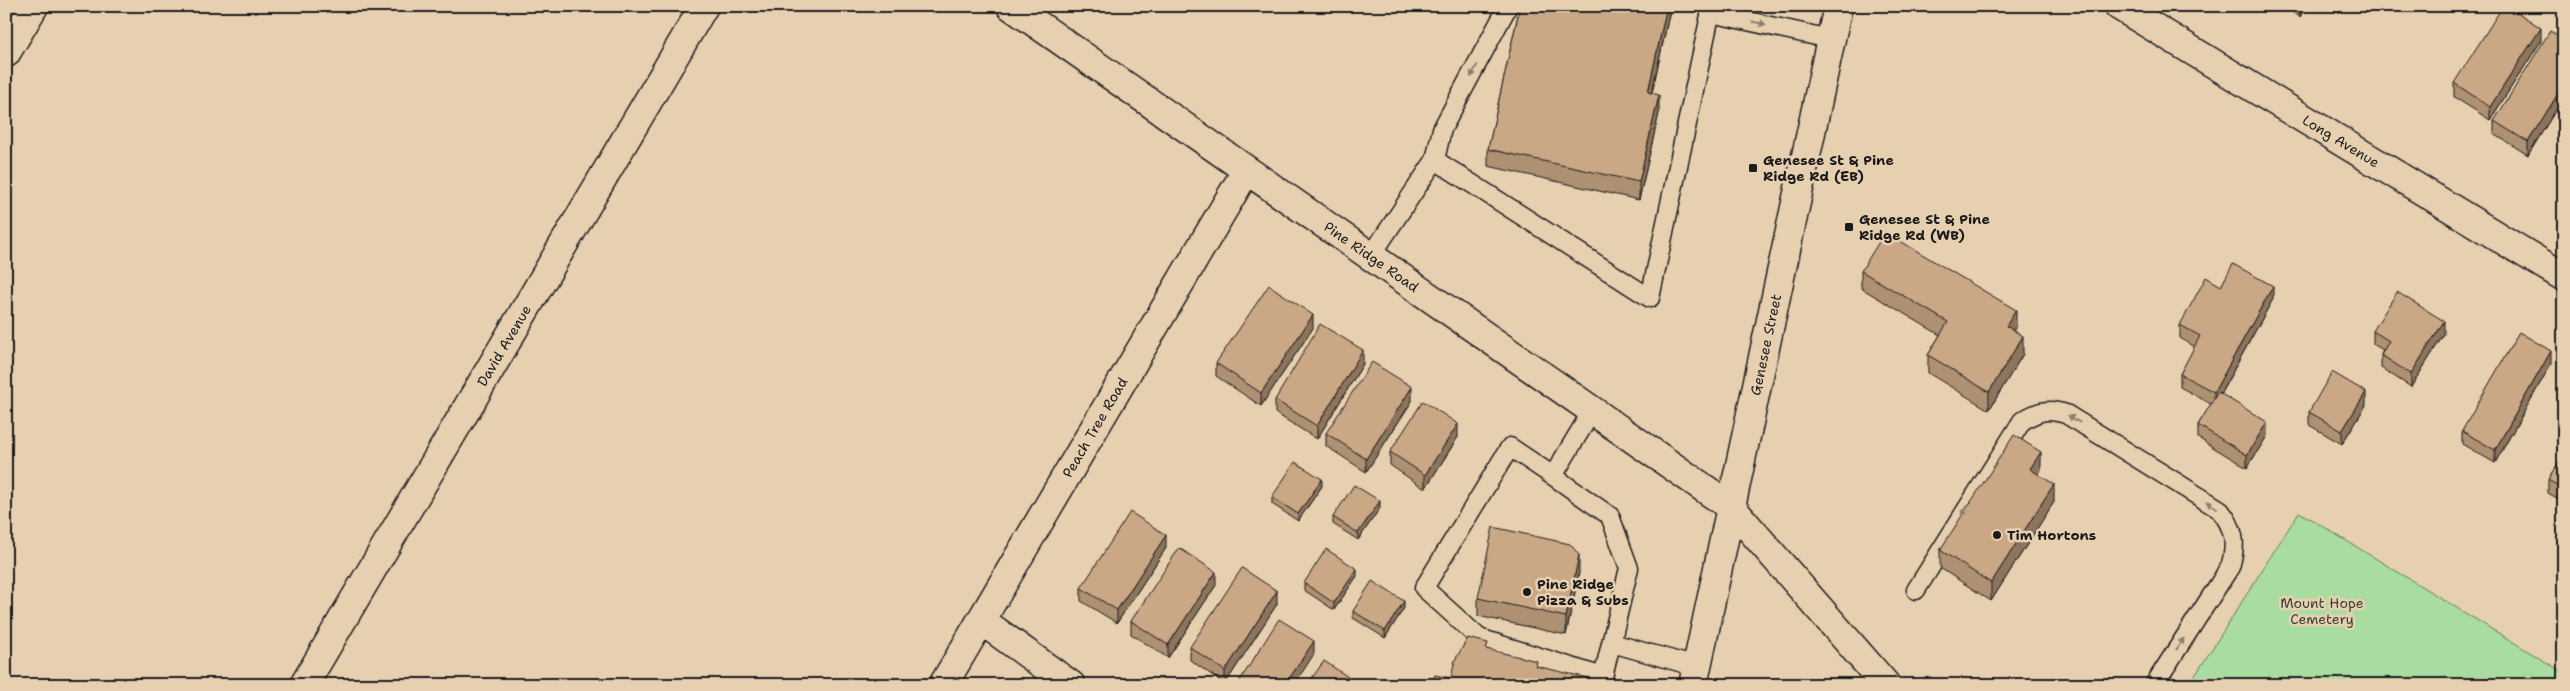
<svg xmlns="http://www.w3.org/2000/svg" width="2570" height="691" viewBox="0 0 2570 691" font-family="'Shantell Sans',sans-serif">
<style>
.green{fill:#a9dd9f;stroke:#627c5e}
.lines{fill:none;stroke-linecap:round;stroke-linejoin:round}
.service-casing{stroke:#1c1c1c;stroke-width:21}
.minor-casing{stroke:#1c1c1c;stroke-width:31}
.tertiary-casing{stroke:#1c1c1c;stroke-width:31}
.secondary-casing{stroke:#1c1c1c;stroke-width:31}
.service{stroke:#e7d0b0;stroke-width:18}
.minor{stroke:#e7d0b0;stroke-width:28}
.tertiary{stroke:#e7d0b0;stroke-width:28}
.secondary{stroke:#e7d0b0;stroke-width:28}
.wall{fill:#ae9072;stroke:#1c1c1c}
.shaded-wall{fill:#8d755d;stroke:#1c1c1c}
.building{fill:#caa785;stroke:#1c1c1c}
.oneway{fill:#8c7f6d}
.poi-dot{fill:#1c1c1c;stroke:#e7d0b0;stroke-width:2}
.labels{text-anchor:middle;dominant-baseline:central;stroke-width:5;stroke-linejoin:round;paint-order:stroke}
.street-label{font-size:14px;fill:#1c1c1c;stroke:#e7d0b0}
.poi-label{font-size:14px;font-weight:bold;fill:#1c1c1c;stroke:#e7d0b0;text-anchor:start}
.park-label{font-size:14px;fill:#384336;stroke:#e7d0b0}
</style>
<rect width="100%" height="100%" fill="#e7d0b0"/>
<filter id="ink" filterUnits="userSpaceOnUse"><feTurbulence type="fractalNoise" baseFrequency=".02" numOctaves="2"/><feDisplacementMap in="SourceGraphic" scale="10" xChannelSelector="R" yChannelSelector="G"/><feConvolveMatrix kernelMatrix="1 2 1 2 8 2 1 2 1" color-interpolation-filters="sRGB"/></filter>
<g filter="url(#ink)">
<path class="green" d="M2299 512 2564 673V685H2189Z"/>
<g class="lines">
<defs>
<path id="service" d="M1711 13 1830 39
M1435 160 1650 298 1712 6
M1371 256 1435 160 1442 129 1508 6
M1553 476 1510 447 1424 588 1479 638 1603 677 1629 568 1610 516 1553 476 1592 411
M1916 590 2022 421C2038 411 2048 408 2066 414L2219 509C2235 528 2237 544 2230 567L2154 685
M1612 643 1697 667"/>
<g id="minor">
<path id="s1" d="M2119 6 2564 277"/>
<path d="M6 53 34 6"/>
<path d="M982 621 1071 685"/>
<path id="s2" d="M304 685 704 6"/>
<path id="s3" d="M943 685 1246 171"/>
</g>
<g id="tertiary">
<path id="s4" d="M1011 6 1731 507 1886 685"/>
</g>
<g id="secondary">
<path id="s5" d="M1693 685 1838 6"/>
</g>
</defs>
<use href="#service" class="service-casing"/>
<use href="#minor" class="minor-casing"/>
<use href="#tertiary" class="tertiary-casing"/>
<use href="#secondary" class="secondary-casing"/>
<use href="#service" class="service"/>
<use href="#minor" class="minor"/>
<use href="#tertiary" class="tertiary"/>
<use href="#secondary" class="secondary"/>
</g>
<path class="wall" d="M1520 6H1671L1652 93 1659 113 1639 200 1488 166V149Z
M2282 6H2306L2300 17Z
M2564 39V97L2528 155 2494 134V121Z
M2541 41 2490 120 2454 97V83Z
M1861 271 2016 328 2014 331 2023 354 1989 410 1928 373V355L1940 335 1861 288Z
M2221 286 2273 299 2221 393 2267 436 2247 468 2198 438V425L2211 404 2180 387V374L2195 347 2180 338V325Z
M1313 328 1261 406 1216 376V363Z
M2373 331 2444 334 2411 387 2381 368V355L2383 350 2373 344Z
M1363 364 1317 439 1275 413V400Z
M2551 364 2495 463 2462 444V431Z
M1412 401 1366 472 1326 446V433Z
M2366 405 2342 444 2309 425V412Z
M1458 437 1425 489 1390 465V452Z
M2564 454V502L2548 493V480Z
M2041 470 2038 474 2054 502 1991 601 1940 568V550Z
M1322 486 1298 521 1272 504V497Z
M1380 508 1358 540 1333 524V517Z
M1166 548 1117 623 1081 601V588Z
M1579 573 1566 635 1478 616V598Z
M1357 576 1334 610 1304 590V583Z
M1216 585 1168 658 1131 634V621Z
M1277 604 1225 684 1190 660V647Z
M1404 608 1385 638 1353 618V611Z"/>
<path class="shaded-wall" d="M1667 6H1671L1648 110V92Z
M2300 6H2306L2300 17Z
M2541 28V41L2490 120V107Z
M2564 47V60L2560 53Z
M2564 84V97L2528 155V142Z
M1659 95V113L1639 200V182Z
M2273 286V299L2214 405V392Z
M2016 310V328L2006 344V326Z
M1313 315V328L1261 406V393Z
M2444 321V334L2411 387V374Z
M2023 336V354L1989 410V392Z
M1363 350V364L1317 439V426Z
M2551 351V364L2495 463V450Z
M1412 387V401L1366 472V459Z
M2366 392V405L2342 444V431Z
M2267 422V436L2247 468V455Z
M1458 424V437L1425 489V475Z
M2041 452V470L2030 487V469Z
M1322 479V486L1298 521V514Z
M2054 484V502L1991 601V583Z
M1380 501V508L1358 540V533Z
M1166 535V548L1117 623V610Z
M1579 555V573L1566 635V617Z
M1357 569V576L1334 610V603Z
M1216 572V585L1168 658V645Z
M1277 591V604L1225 684V671Z
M1404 601V608L1385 638V631Z
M1314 641V654L1294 685H1285Z"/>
<path class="building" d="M1520 6H1667L1648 92 1659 95 1639 182 1488 149Z
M2503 6H2508L2541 28 2490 107 2454 83Z
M2550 31 2564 39V47L2560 53 2564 55V84L2528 142 2494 121Z
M1885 232 2016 310 2006 326 2023 336 1989 392 1928 355 1948 322 1861 271Z
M2233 264 2273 286 2214 392 2180 374 2200 336 2180 325 2206 277 2221 286Z
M1269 285 1313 315 1261 393 1216 363Z
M2397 292 2444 321 2411 374 2381 355 2389 341 2373 331Z
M1320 324 1363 350 1317 426 1275 400Z
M2519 332 2551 351 2495 450 2462 431Z
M1372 362 1412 387 1366 459 1326 433Z
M2332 372 2366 392 2342 431 2309 412Z
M2218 392 2267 422 2247 455 2198 425Z
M1423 401 1458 424 1425 475 1390 452Z
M2014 435 2041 452 2030 469 2054 484 1991 583 1940 550Z
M2564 454V489L2548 480Z
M1295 462 1322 479 1298 514 1272 497Z
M1354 485 1380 501 1358 533 1333 517Z
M1130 512 1166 535 1117 610 1081 588Z
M1493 527 1570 544 1579 555 1566 617 1478 598Z
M1179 548 1216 572 1168 645 1131 621Z
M1326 549 1357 569 1334 603 1304 583Z
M1242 568 1277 591 1225 671 1190 647Z
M1372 581 1404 601 1385 631 1353 611Z
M1279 619 1314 641 1285 685H1237Z
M1468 638 1488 643 1486 649 1537 661 1536 666 1588 678 1586 685H1431L1435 675 1451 678 1455 660Z
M1324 661 1360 685H1307Z
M1387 680 1394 685H1383Z"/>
<defs><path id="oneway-solid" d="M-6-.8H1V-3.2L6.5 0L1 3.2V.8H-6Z" transform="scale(1.25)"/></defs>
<g class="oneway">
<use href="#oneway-solid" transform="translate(1759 23) rotate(12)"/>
<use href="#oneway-solid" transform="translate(1474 71) rotate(118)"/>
<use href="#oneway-solid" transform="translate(2074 419) rotate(-148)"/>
<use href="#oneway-solid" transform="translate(2212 505) rotate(-148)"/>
<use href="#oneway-solid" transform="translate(1965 510) rotate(122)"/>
<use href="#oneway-solid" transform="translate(2180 644) rotate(-57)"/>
</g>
</g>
<g class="poi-dot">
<rect x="1748" y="163" width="10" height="10" rx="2.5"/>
<rect x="1844" y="222" width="10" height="10" rx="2.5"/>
<circle cx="1997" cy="535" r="5"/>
<circle cx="1527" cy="592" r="5"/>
</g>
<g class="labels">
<g class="street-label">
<text stroke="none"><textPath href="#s1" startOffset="260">Long Avenue</textPath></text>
<text stroke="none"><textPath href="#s4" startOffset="439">Pine Ridge Road</textPath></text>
<text stroke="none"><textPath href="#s2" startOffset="394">David Avenue</textPath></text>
<text stroke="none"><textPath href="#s5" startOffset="348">Genesee Street</textPath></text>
<text stroke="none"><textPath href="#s3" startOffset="299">Peach Tree Road</textPath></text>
</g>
<g class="poi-label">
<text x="1763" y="160">Genesee St &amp; Pine<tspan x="1763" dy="16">Ridge Rd (EB)</tspan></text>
<text x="1859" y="219">Genesee St &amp; Pine<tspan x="1859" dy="16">Ridge Rd (WB)</tspan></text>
<text x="2007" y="535">Tim Hortons</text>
<text x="1537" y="584">Pine Ridge<tspan x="1537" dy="16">Pizza &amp; Subs</tspan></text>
</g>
<g class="park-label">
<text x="2322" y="603">Mount Hope<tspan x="2322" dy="16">Cemetery</tspan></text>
</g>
</g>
<rect width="2570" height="691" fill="none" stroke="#e7d0b0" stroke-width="25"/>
<rect x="12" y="12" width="2545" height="666" fill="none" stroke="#1c1c1c" stroke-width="2" filter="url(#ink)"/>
</svg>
